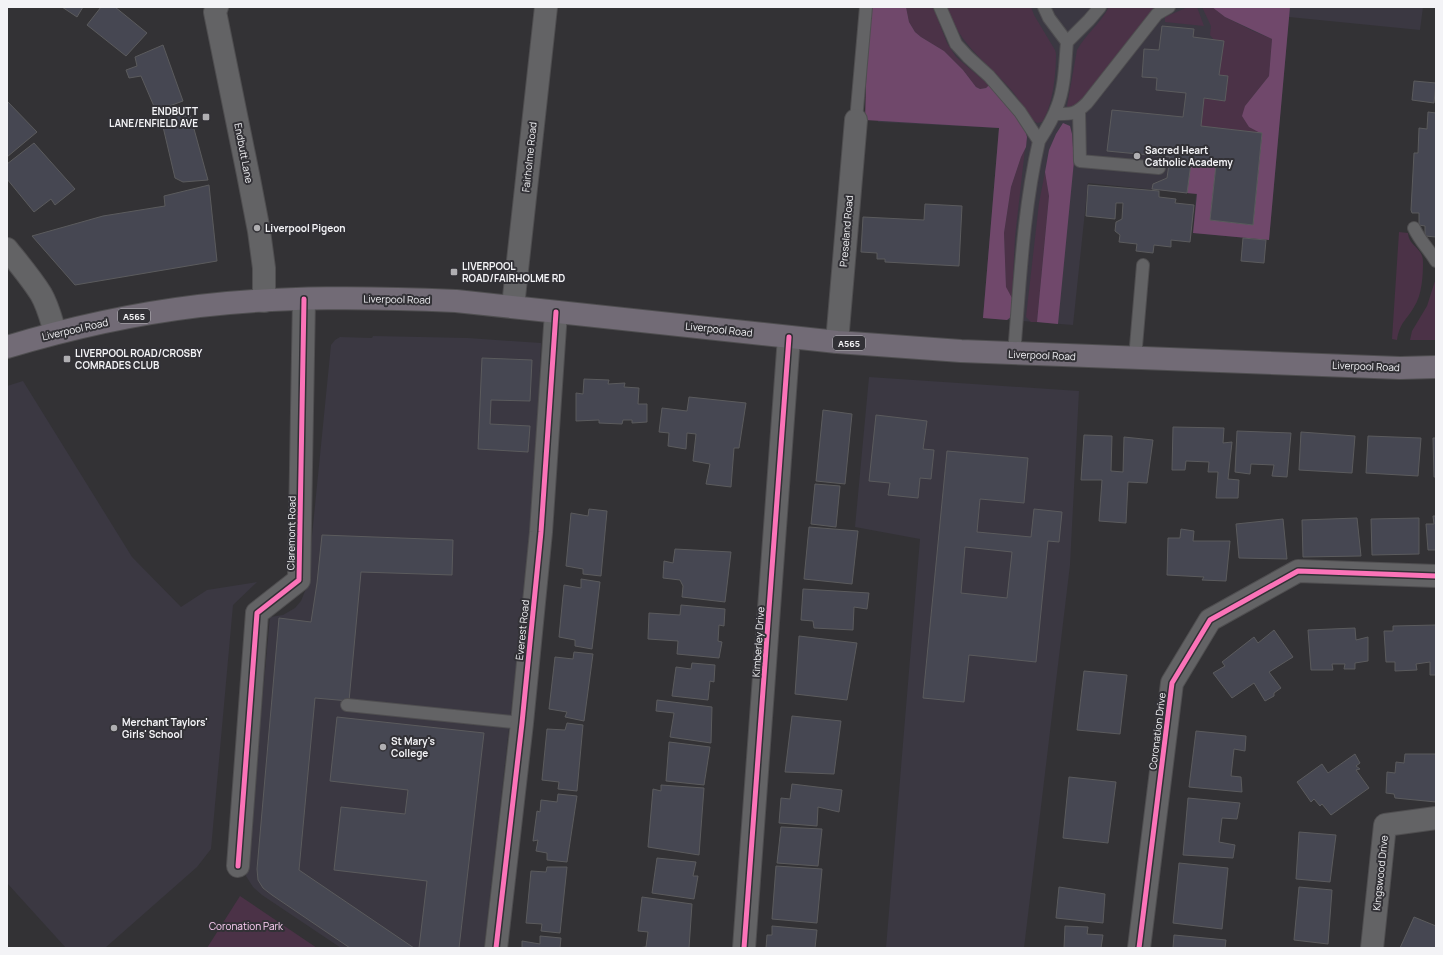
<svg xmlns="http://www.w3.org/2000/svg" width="1443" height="955" viewBox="0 0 1443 955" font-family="Manrope,sans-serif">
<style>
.built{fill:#3b3842}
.green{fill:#4b3247}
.forest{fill:#70486b}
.building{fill:#464752;stroke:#5b5b5d;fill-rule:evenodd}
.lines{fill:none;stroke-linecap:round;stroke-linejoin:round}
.lane-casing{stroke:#4f4e50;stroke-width:14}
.street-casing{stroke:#4f4e50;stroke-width:24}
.highway-casing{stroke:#4f4e50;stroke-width:24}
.lane{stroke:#636365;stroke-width:12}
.street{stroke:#636365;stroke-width:22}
.highway{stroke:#726b76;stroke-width:22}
.cycleway-casing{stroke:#323136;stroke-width:8}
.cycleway{stroke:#fb73b8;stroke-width:5}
.poi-dot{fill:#b0afb2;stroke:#323136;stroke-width:1.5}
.labels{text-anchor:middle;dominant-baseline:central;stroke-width:4;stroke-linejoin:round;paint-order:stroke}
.shield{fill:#323136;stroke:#b9b9bc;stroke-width:1}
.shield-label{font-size:9px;font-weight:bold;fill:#f3f3f6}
.poi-label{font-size:10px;font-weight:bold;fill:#f3f3f6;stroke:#323136;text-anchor:start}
.street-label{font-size:10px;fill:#f3f3f6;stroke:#323136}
.park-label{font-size:10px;fill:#fdd0f5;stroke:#323136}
</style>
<rect width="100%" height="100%" fill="#333235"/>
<path class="built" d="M888 7H1423L1420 30 1289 17 1269 240 1193 233 1196 194 1088 183 1073 325 983 318 999 128 878 122Z
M373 336 468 338 541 343 534 509 484 948H341L262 895 253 887 246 876 270 617 283 615 295 608 301 601 307 586 331 345 335 340 340 337 372 338Z
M869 377 1079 391 1070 565 1024 948H886L920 539 855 527Z
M23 381 132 557 181 607 207 590 257 582 233 605 211 849 197 867 105 948H66L7 883V386Z"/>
<path class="green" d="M906 7H933L947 43 956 57 989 85 986 88 980 89 976 87 963 70 944 51 921 37 915 32 909 22Z
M947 7H1031L1034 15 1055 50 1056 54C1056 73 1053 106 1042 122L1037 123 1033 120C1025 112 1020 101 1013 92 988 62 960 47 947 7Z
M1109 7H1158L1103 72 1077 107 1068 109 1067 106 1077 50C1086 34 1101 23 1109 7Z
M1188 7H1197L1204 26 1165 22V17Z
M1202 7H1212L1225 17 1253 31 1272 39 1269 76 1245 106 1249 127 1262 133 1201 126 1204 98 1225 101 1228 76 1219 75 1224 41 1214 40 1210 35 1211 26Z
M1025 149 1015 237 1012 298 1006 288 1004 233 1011 187 1021 157Z
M1045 172 1049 196 1037 322H1031L1026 317 1039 203Z
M1399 232 1408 233C1409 247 1423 247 1423 262 1423 276 1422 295 1414 307 1406 321 1400 322 1397 340L1392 339Z
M1436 278V340H1410L1412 331 1427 306Z
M240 896 317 948H207Z"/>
<path class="forest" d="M872 7H906L909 22 915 32 921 37 944 51 963 70 976 87 980 89 986 88 989 85 1024 126 1027 137 1026 147 1021 157 1011 187 1004 233 1006 287 1012 298 1011 317 1007 320 983 318 999 128 865 120 867 49Z
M1212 7H1290L1269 240 1193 233 1197 194 1187 193 1191 163 1216 165 1210 220 1253 225 1262 134 1249 127 1242 116 1245 106 1269 76 1272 39 1225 17Z
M1063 123 1070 126 1072 134 1074 161 1058 324 1037 322 1049 196 1045 172 1049 150 1056 134Z"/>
<path class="building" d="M62 7H83L77 17Z
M101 7H115L147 33 126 56 87 25Z
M1162 26 1194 29 1193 37 1224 41 1219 75 1228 76 1225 101 1204 98 1201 126 1262 133 1253 225 1210 220 1216 165 1191 163 1187 193 1152 189 1153 184 1167 178 1170 157 1107 151 1112 110 1183 117 1186 93 1156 90 1157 78 1142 77 1144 49 1159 50Z
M163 45 183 101 156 111 141 76 129 78 126 70 137 66 135 57Z
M1414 81 1436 83 1434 103 1412 100Z
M7 101 37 132 7 157Z
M188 107 208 180 183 182 175 178 160 114Z
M1428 112 1436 113V237L1425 236V226L1419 225V213H1412L1411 210 1414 153H1418L1419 128 1427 129Z
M34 143 75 189 55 205 51 199 34 212 7 179V164Z
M209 185 217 261 75 285 32 236 103 216 165 206 164 196Z
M1088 185 1159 191V197L1176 199 1175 203 1194 205 1190 242 1171 240V247L1154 245 1153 253 1136 251 1137 244 1119 242 1120 235 1115 231 1116 222 1122 219 1123 203H1116L1115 219 1086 216Z
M925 204 962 206 959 266 885 262V259H877V253L861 252 863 217 924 220Z
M1243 238 1266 240 1264 263 1241 261Z
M482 358 532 360 530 401 491 400 490 424 530 426 528 452 478 449Z
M584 379 609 380 608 384 625 383 624 387 639 388 638 404H647V422L632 423V420H623L622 424 599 423V420L576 421V393L583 394Z
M689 397 746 403 739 448H734L731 487 706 484 710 464 693 461 696 434 687 433 686 449 668 446 669 433 659 432 662 408 687 411Z
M823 410 852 414 845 484 816 481Z
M876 415 927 421 923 449 934 450 931 479 920 478 918 498 888 495 890 483 869 481Z
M1173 427 1224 428 1223 443 1232 442 1228 479 1239 480 1238 498H1216L1218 472H1208L1209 462 1186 461 1185 470H1172Z
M1237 431 1291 433 1287 477 1272 476 1274 465 1251 464 1250 474 1235 472Z
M1301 432 1355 436 1352 473 1299 470Z
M1084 435 1112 436 1111 471 1123 472 1124 437 1153 440 1147 483 1128 482 1126 523 1099 521 1102 480H1081Z
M1368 436 1421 438 1418 476 1366 473Z
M1433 438H1436V477H1434Z
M947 451 1028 458 1024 503 980 499 977 532 1031 537 1034 509 1062 512 1059 542 1048 541 1036 662 969 655 964 702 923 698ZM965 547 1012 552 1007 598 961 593Z
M815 484 840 486 836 527 811 524Z
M589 509 607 511 601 576 583 574V569L566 566 571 513 588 516Z
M1433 516H1436V550H1428L1426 524H1434Z
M1357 518 1361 556 1303 557 1302 520Z
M1419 518V554L1372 555 1371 519Z
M1283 519 1287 559 1239 558 1236 524Z
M809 527 858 531 852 584 804 579Z
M1181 529 1194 531 1193 541H1230L1226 581 1202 580 1204 577 1167 575 1168 538H1180Z
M322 535 453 540 452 575 361 572 349 701 315 698 299 870 414 948H350L272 895 263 888 258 880 257 869 279 618 311 622 317 583Z
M675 549 731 552 725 602 682 597 683 586 680 580 663 578 664 561 673 563Z
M581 579 600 582 592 649 575 646V640L559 637 564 585 581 588Z
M803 589 869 593 867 609 854 607 853 630 814 628 813 621 801 620Z
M681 605 725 609 724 626 719 625 718 641 722 642 719 658 677 654 678 641 648 639 649 613 680 615Z
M1436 625V675H1430V662L1416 664 1417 670 1395 671V662H1386L1384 631H1393V626Z
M1355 628 1356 640 1368 637V661L1355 663V669H1344L1345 664H1332L1333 670H1311L1308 630Z
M1274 630 1293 657 1269 672 1281 688 1274 693V696L1265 701 1254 683 1232 698 1213 673 1225 666 1222 662 1254 637 1258 643Z
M799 636 857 643 847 700 795 694Z
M574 652 593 654 584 721 565 717 567 712 549 709 555 657 573 659Z
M692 663 715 665 714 682 710 681 708 700 672 696 676 667 691 669Z
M1084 671 1127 675 1120 734 1077 730Z
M657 700 712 707 711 743 670 737 674 713 656 711Z
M792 716 841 721 834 774 785 772Z
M337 717 484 733 459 948H419L427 881 334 870 341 807 405 814 408 790 330 781Z
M567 723 583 725 577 791 558 789 559 782 542 780 547 729 565 730Z
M1196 731 1246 736 1245 751 1234 749 1231 776 1241 777 1242 792 1189 787Z
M669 742 710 747 704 785 666 781Z
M1355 754 1360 763 1356 766 1360 769 1356 770 1369 788 1331 815 1322 804 1320 806 1314 799 1311 802 1297 782 1322 764 1328 773Z
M1405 754H1436V802L1395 798 1394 794 1386 793 1387 772 1395 773 1396 762 1404 763Z
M1069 777 1116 782 1108 843 1063 838Z
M792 784 842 790 839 812 818 807 817 826 779 823 781 798 790 799Z
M661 785 704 788 699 855 648 847 653 789 661 791Z
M558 794 577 796 567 862 547 860V853L536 851 538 840 533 841 537 811 540 812 541 800 557 802Z
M1188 798 1240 803 1237 819 1222 818 1219 842 1235 845 1233 858 1183 855Z
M781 827 822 829 818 866 777 863Z
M1299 832 1336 835 1330 882 1296 879Z
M657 858 696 862 693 876H698L694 899 652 893Z
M1179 863 1228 868 1222 929 1173 923Z
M776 866 822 869 817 923 772 919Z
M547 867H567L560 933 541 931 542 924 526 923 531 871 546 872Z
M1059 887 1105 894 1103 923 1056 918Z
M1299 887 1332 890 1328 944 1294 940Z
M642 897 692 904 689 948H637L646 947 648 932 638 931Z
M1414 917 1436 926V948H1400Z
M772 926 817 930 815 948H766L767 935H772Z
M1065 926 1088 927 1087 934 1103 935 1101 948H1064Z
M1174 935 1226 940 1225 948H1173Z
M540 936 561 938 560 948H522V941L540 944Z"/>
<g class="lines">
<defs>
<path id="lane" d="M940 7 956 44 968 57 989 76 1020 112 1039 141C1023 211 1020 282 1014 354
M1044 7 1049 18 1067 42
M1079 111 1080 161 1159 168
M1054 114C1071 114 1075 115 1087 103L1157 14 1169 7
M856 120 866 7
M1039 141C1046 130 1053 119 1057 107 1065 87 1065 63 1067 42L1089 20 1100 7
M1414 228C1420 241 1428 248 1436 261
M1135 358 1143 265
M347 705 522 723"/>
<path id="street" d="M217 7 215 12 248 174 259 231 264 268V301
M7 249C19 264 31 278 41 294 48 306 51 319 55 332
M513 306 546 7
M837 342 856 120
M238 866 257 613 299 580 304 299
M496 948 522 723 541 532 556 312
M744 948 789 337
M1139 948 1172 683 1210 620 1298 571 1436 576
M1372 948 1385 825 1436 818"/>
<path id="highway" d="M7 347C70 328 133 314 199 306 284 296 370 297 456 301L837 342 961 351 1400 368 1436 367"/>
</defs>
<use href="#lane" class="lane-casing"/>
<use href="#street" class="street-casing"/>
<use href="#highway" class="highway-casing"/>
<use href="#lane" class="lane"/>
<use href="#street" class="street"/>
<use href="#highway" class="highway"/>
<defs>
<path id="cycleway" d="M238 866 257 613 299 580 304 299
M496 948 522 723 541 532 556 312
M744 948 789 337
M1139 948 1172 683 1210 620 1298 571 1436 576"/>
</defs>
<use href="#cycleway" class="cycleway-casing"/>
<use href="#cycleway" class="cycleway"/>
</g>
<g class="poi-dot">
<rect x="202" y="113" width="8" height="8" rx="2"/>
<circle cx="1137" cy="156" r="4"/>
<circle cx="257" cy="228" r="4"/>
<rect x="450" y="268" width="8" height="8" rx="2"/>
<rect x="63" y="355" width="8" height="8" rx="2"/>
<circle cx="114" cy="728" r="4"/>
<circle cx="383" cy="747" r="4"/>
</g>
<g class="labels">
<g class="shield">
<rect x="118" y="309" width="32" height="14" rx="3"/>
<rect x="833" y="336" width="32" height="14" rx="3"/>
</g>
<g class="shield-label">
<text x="134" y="316">A565</text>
<text x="849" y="343">A565</text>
</g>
<g class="poi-label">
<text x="198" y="111" text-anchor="end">ENDBUTT<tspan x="198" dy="12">LANE/ENFIELD AVE</tspan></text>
<text x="1145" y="150">Sacred Heart<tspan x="1145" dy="12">Catholic Academy</tspan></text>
<text x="265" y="228">Liverpool Pigeon</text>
<text x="462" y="266">LIVERPOOL<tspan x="462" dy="12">ROAD/FAIRHOLME RD</tspan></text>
<text x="75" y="353">LIVERPOOL ROAD/CROSBY<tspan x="75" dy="12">COMRADES CLUB</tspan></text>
<text x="122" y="722">Merchant Taylors'<tspan x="122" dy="12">Girls' School</tspan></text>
<text x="391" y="741">St Mary's<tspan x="391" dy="12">College</tspan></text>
</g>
<g class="street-label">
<text transform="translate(244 153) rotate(79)">Endbutt Lane</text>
<text transform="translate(529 157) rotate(-84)">Fairholme Road</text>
<text transform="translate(846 231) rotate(-85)">Preseland Road</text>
<text transform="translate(397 299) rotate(1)">Liverpool Road</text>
<text transform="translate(75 329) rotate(-13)">Liverpool Road</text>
<text transform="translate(719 329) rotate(6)">Liverpool Road</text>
<text transform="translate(1042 355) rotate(2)">Liverpool Road</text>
<text transform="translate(1366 366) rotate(2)">Liverpool Road</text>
<text transform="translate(291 533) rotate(-89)">Claremont Road</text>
<text transform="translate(522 630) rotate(-84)">Everest Road</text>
<text transform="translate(758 642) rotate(-86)">Kimberley Drive</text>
<text transform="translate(1157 731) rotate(-83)">Coronation Drive</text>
<text transform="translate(1380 873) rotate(-84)">Kingswood Drive</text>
</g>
<g class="park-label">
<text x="246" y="926">Coronation Park</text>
</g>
</g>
<rect width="1443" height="955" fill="none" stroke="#f3f3f6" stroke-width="16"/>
</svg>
